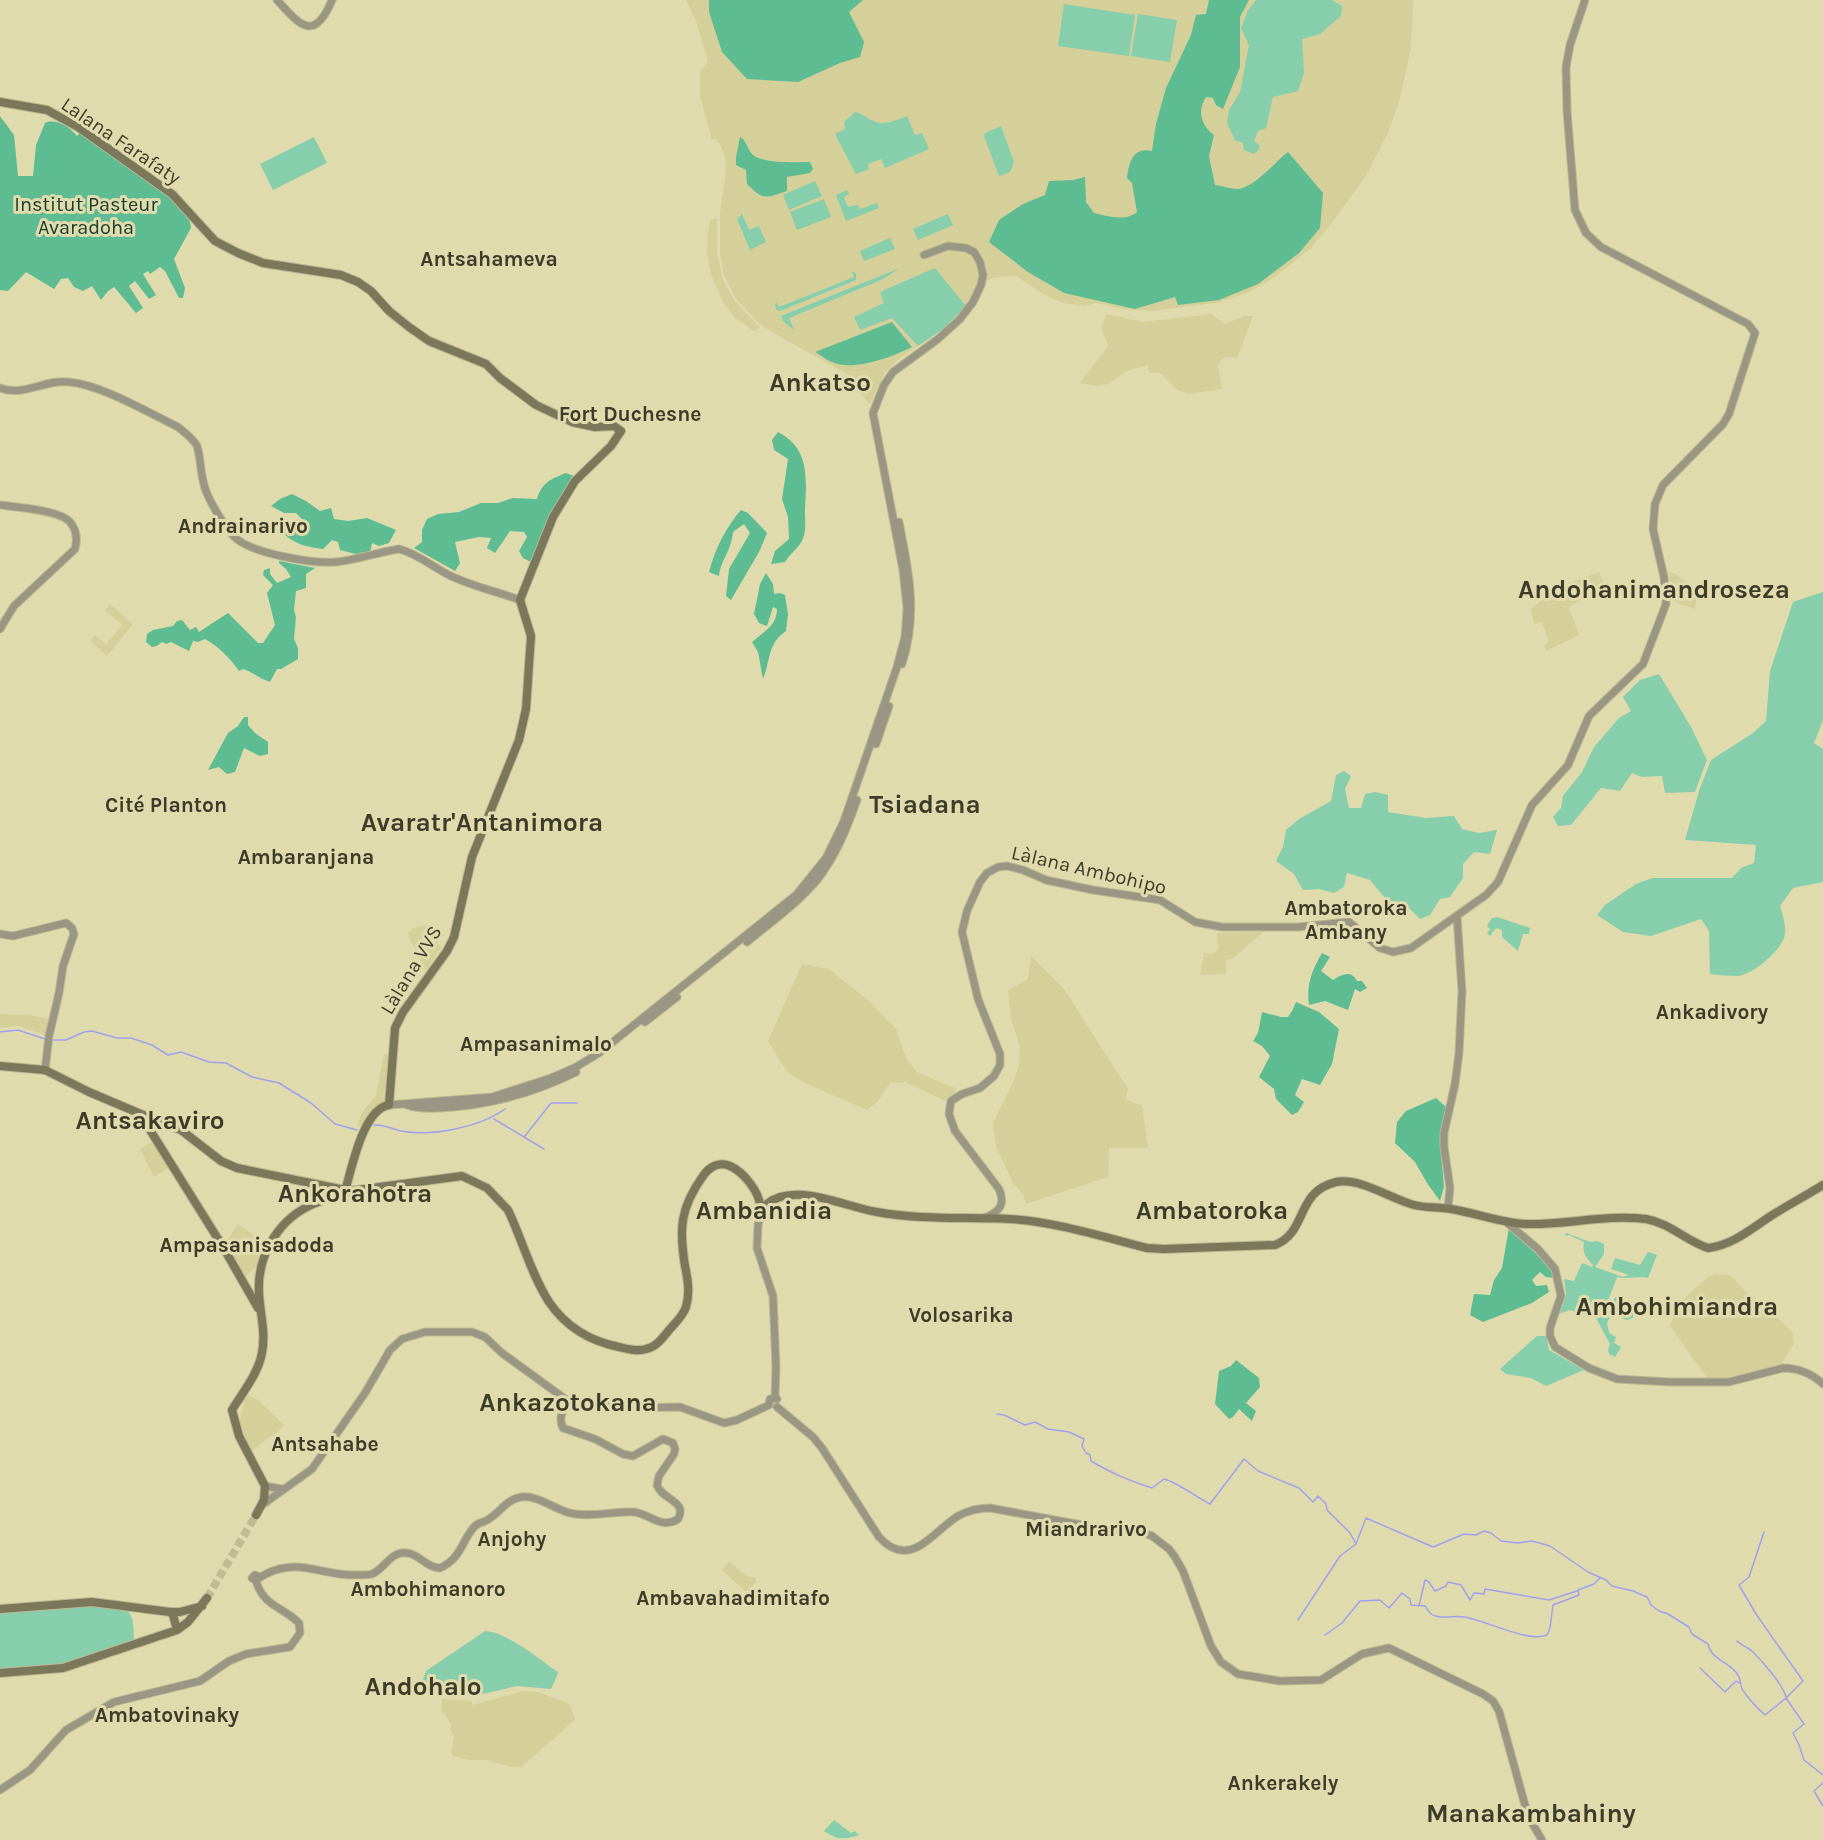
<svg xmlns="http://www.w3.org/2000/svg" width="1823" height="1840" viewBox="0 0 1823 1840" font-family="Karla,sans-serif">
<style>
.built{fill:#d5cf99}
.green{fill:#86ceac}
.forest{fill:#5dbc92}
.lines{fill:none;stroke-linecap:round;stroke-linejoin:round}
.stream{stroke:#a0a1ee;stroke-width:1.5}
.secondary-tunnel{stroke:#bfbb93;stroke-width:8;stroke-dasharray:8 4;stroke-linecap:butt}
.tertiary-casing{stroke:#bcb890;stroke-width:9}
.secondary-casing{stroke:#bcb890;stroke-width:10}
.tertiary{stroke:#999784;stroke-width:7}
.secondary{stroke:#7a775b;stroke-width:8}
.labels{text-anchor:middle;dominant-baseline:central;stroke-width:6;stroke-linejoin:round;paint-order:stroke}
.street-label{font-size:20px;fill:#3d3b29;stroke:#e0dbad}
.park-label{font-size:20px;fill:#16402e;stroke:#e0dbad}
.neighbourhood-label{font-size:21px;font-weight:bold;fill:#3d3b29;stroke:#e0dbad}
.district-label{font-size:26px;font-weight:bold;fill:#3d3b29;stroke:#e0dbad}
</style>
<rect width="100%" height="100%" fill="#e0dbad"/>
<path class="built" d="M686 0H1413L1411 48 1400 99 1388 133 1366 176 1328 228 1310 249 1275 277 1247 293 1216 303 1151 311 1123 309 1096 303 1085 306 1063 303 1043 294 1016 276 993 278 983 283 966 306 943 329 896 361 884 374 870 405 849 378V375L784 339 759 324 736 299 724 276 720 253V213L726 171 725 155 717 139 712 140 700 96V72L708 61 696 21Z
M717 218V253L723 280 734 300 760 328 754 331 735 318 725 305 711 275 707 253 708 233 710 220Z
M1106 314 1144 322 1211 314 1225 324 1244 316H1253L1237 358 1226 357 1221 360 1218 365 1222 389 1188 394 1179 391 1160 373H1149L1148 365 1127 371 1108 384 1099 386 1080 383 1108 346 1101 328Z
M1599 572 1605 586 1569 607 1579 635 1546 651 1544 645 1549 642 1542 622 1534 624 1531 609 1555 588Z
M1669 572 1676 574 1695 589 1697 597 1695 609 1673 601 1674 596 1670 595Z
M110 604 133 624 107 656 90 641 95 635 106 644 122 625 105 610Z
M425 925 441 947 426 971 410 939 408 933 413 928Z
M1263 932 1233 958 1226 960V974L1200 975 1204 953 1214 954 1218 949 1217 933Z
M1031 956 1064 989 1128 1089 1126 1100 1142 1106 1148 1148H1109L1108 1177 1026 1204 1023 1194 1013 1183 996 1146 993 1123 1014 1080 1019 1065 1020 1047 1011 1019 1008 990 1028 979Z
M802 964 829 969 869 1001 896 1029 906 1058 917 1072 957 1089 950 1103 905 1082 890 1083 878 1101 867 1110 807 1084 787 1072 768 1041Z
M0 1014 30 1015 49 1019 47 1036 19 1026 0 1028Z
M384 1054 392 1056 387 1098 367 1117 362 1127 357 1126 362 1112 376 1096Z
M154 1141 169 1167 154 1177 140 1149Z
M238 1224 265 1243 257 1266 244 1278 226 1242Z
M1715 1274 1728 1275 1734 1279 1748 1294 1767 1307 1793 1333 1794 1344 1780 1366 1728 1379H1708L1670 1326 1680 1302 1709 1276Z
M246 1394 258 1400 284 1425 278 1432 268 1438 252 1451 241 1430 240 1419Z
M729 1561 746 1576 757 1578 752 1588 746 1592 722 1570Z
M523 1691 538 1692 570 1704 575 1720 521 1767H511L486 1760H469L453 1756 450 1751 452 1750 454 1736 450 1729 452 1726 444 1713H442V1699L471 1701 473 1705Z"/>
<path class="green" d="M1256 0H1332L1342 6 1341 16 1320 34 1302 39 1304 73 1298 91 1273 97 1266 128 1258 131 1254 141 1259 145V150L1254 154 1244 150 1243 143 1235 140 1227 123 1229 110 1240 92 1249 45 1241 28 1248 10Z
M1064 4 1135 15 1129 56 1058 46Z
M1138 14 1177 20 1170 62 1131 56Z
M855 112C862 113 866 118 873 121 884 126 897 120 907 116L915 135 922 133 929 149 885 168 881 159 868 164 869 169 856 174 835 134 845 129 844 122Z
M1001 126 1014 162 1010 172 999 176 984 136 985 133Z
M314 137 327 163 273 190 260 164Z
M815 181 822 196 789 210 783 195Z
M847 190 849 194 844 197 848 207 858 205 860 209 877 203 879 208 846 221 836 195Z
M824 199 831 217 797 230 790 212Z
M742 214 749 230 759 226 766 242 750 250 737 219Z
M948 214 953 225 918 240 913 229Z
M890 238 895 249 864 261 860 251Z
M900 268 881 280 789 318 794 330 783 321 781 316Z
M935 268 966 306 943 329 918 346 892 318 860 330 854 317 884 303 880 292Z
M852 272 856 273V280L780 311 777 310 775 305 777 302 779 307 854 277Z
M1823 592V720L1814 743 1823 749V882L1793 888 1780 906C1783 915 1787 929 1784 938 1779 952 1753 974 1738 976 1729 976 1719 975 1710 974L1709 931 1701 919 1651 936 1623 932 1597 915 1605 905 1636 884 1652 878H1732L1741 868 1754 863 1756 845 1685 840 1699 791 1711 760 1753 733 1766 721 1770 671 1793 602Z
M1659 674 1691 727 1707 760 1695 792 1665 793 1662 776 1642 777 1632 773 1620 791 1601 788 1571 825 1558 826 1553 817 1561 808 1563 796 1582 772 1594 747 1619 718 1631 711 1623 697 1640 680Z
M1344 771 1351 776 1345 789 1349 808H1361L1365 794 1375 792 1388 795V812L1426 818 1454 816 1462 829 1479 833 1497 830 1490 854 1474 852 1463 864V878L1450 897 1440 899 1430 915 1420 919 1408 907 1390 904 1370 880 1347 873 1344 887 1334 893 1319 889 1303 890 1294 874 1276 861 1283 847 1286 830 1299 819 1331 801 1336 775Z
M1497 917 1530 928 1529 934H1523L1518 951 1502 937V930L1496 928 1490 936 1487 933 1490 929 1487 926 1492 918Z
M1566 1233 1590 1242 1597 1241 1604 1244V1254L1595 1267 1623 1277 1629 1275 1611 1269 1615 1258 1640 1265 1648 1252 1657 1255 1648 1278C1639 1275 1628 1280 1617 1277L1602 1317H1604L1611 1309 1615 1297 1628 1302 1627 1305 1637 1309 1633 1315V1318L1627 1320 1621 1318 1622 1314 1614 1310 1607 1323 1609 1333 1616 1337 1614 1343 1621 1347 1615 1357 1609 1354 1608 1350 1610 1344 1596 1318 1569 1310 1560 1314 1566 1294 1564 1279 1574 1281 1582 1263 1592 1267 1593 1265C1586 1258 1582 1253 1584 1242L1569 1235 1568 1236 1565 1235Z
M1537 1336H1546L1549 1350 1584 1370 1546 1386 1531 1378 1506 1374 1500 1369Z
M88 1602 127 1606 133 1622 134 1643 86 1662 0 1673V1609Z
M485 1631C507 1632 539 1659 558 1672L557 1676 551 1689 517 1686 474 1696 431 1690 423 1679 426 1671Z
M834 1820 851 1833 855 1831 859 1835C844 1840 837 1840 824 1831Z"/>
<path class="forest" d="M709 0H863L849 12 864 42 860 57 840 63 798 82 747 79 722 52 709 12Z
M1209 0H1249L1240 17V67L1223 109 1216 105 1213 98 1206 97C1197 110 1201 126 1214 135L1209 156 1215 185C1222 186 1231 189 1238 189 1254 188 1275 162 1288 152L1323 193 1320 228 1299 253 1258 284 1219 300 1178 305 1175 297 1135 309 1064 293 1028 272 989 242 999 220 1023 204 1045 195 1049 181 1073 180 1085 177 1086 202 1094 213C1108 216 1125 222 1137 212L1132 183 1127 178C1129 162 1133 147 1152 151L1156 124 1166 88 1191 35 1196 15 1206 14Z
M0 116 14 135 18 176H33L36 145 45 123C56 118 70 127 77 136L81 131C103 146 193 203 191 228L174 259 185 288 183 298H179L165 271 160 267 150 274 148 271 143 274 156 295 149 299 135 281 129 286 143 308 136 313 114 287 108 291 101 300 92 286 83 291 74 287 68 278 61 279 54 289 26 272 8 291 0 290Z
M740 137 743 139C747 144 748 150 753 155 764 164 796 162 810 162L813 169 810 173 787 177V191C765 198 764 201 747 184L746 170 736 165V157Z
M892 322 912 347C892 357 853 372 832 362 826 360 821 355 815 352Z
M778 432C811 449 806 480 805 511 805 521 807 535 800 544 796 550 790 554 785 562L771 564 775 551 789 539 788 517 782 499 788 459 774 450 772 440Z
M566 473 576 477 533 563 523 558 519 551 527 537 524 532 510 531 495 553 487 548 491 538 479 537 455 542 460 563 455 571 414 548 422 542V530L427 519 438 514 459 512 481 503H498L513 498 537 499C542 482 551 479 566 473Z
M292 494 306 501 320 511 331 508 334 519 348 521 367 518 396 530 389 543 379 546 372 543 370 553 356 554 340 550 338 542 332 540 323 549C308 547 296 545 284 534L296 525 305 522 296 513H284L271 506 280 499Z
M741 510 748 513 767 533 759 552 731 600 726 596 729 569 750 533 744 524 733 532C731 552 721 559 719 576L709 572C715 549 726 527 741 510Z
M279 561 315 568 306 574V588L296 591 294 610 296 617 294 639 298 648V659L281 669H277L270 682C260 679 253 672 243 669L239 671C231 659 218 646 205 639L198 642 193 641 189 651 171 642 166 644 162 642 157 646 152 647 146 642 147 634 153 630 173 626 177 621 182 620 190 630 196 627 199 632 228 613 258 643H263L275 625 267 593 273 585 263 575 264 570 270 568V574L277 583 291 577 286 569 279 563Z
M766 573 773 584 774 594 780 593 785 595 788 614 786 631C767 644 771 660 763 679L758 652 752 642C764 631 777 626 777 609L773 607 767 626 759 623 754 614 760 584Z
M244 717H248V725L255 733 268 742V754L260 756 244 748 235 772 227 774 219 767 208 770 228 733 238 726Z
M1322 953 1330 957 1321 971 1333 980C1341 975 1351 969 1357 981H1362L1367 988 1360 992 1355 989 1348 1010 1325 1001 1309 1005C1306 985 1312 970 1322 953Z
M1296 1002 1319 1012 1339 1029 1332 1064 1320 1085 1302 1079 1295 1095 1304 1102 1298 1112 1292 1115 1276 1099 1274 1089 1259 1077 1270 1056 1262 1046 1253 1041 1258 1033 1262 1012 1281 1017H1288L1292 1011Z
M1436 1098 1446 1107 1440 1139 1444 1187 1440 1201 1427 1183 1415 1162 1395 1143 1397 1122 1406 1111Z
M1509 1228 1552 1269 1555 1278 1546 1277 1540 1272 1532 1280 1536 1286 1547 1285 1549 1292 1532 1303 1483 1322 1470 1315 1474 1294 1490 1295 1494 1280 1502 1268Z
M1236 1360 1259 1378 1260 1387 1246 1403 1256 1411 1252 1421 1239 1409 1233 1417 1229 1419 1215 1404 1219 1371 1231 1366Z"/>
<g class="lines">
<path class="stream" d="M0 1032 18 1030 45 1039
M53 1040H66L84 1032 92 1031 117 1038H131L152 1045 168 1055 181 1052 209 1062 226 1063 252 1077 279 1083 311 1103 335 1124 357 1130
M494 1119 544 1149
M374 1125C383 1124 392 1129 401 1131 432 1137 480 1127 505 1109
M525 1136 551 1103H577
M997 1414 1004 1415 1025 1425 1035 1422 1048 1429 1069 1432 1084 1439 1082 1446 1086 1453 1090 1455 1091 1461C1113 1474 1128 1480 1152 1488L1164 1479C1177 1482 1196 1497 1210 1504L1244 1459 1258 1471 1299 1488 1313 1502 1318 1496 1326 1504 1327 1510 1350 1533 1356 1544 1366 1518 1433 1547 1464 1534 1476 1535 1484 1531 1491 1533 1501 1541 1518 1543 1532 1541 1550 1546 1588 1572 1606 1580 1612 1586 1633 1591 1647 1597 1651 1605 1659 1611 1668 1614 1689 1627 1692 1634 1708 1644C1711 1660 1730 1662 1738 1675 1741 1679 1740 1685 1742 1689 1748 1698 1757 1708 1765 1715L1786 1698 1804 1724 1793 1733 1799 1745 1804 1760 1823 1775
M1764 1532 1749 1577 1739 1585 1756 1614 1803 1681 1786 1698
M1419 1606 1425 1580 1428 1581 1435 1591 1446 1586 1448 1582 1461 1585 1470 1600 1474 1593 1484 1594 1485 1589 1549 1600 1577 1591
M1298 1620 1340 1556 1356 1544
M1325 1635 1342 1623 1360 1601 1380 1600 1389 1608 1402 1593 1410 1599 1411 1605 1425 1606C1427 1609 1428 1612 1431 1614 1440 1620 1454 1615 1464 1617 1486 1620 1527 1643 1547 1635L1550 1628 1553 1605 1579 1595 1578 1590 1594 1584 1600 1578
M1737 1641C1742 1646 1749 1648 1753 1652 1763 1662 1783 1685 1786 1697
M1700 1668 1725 1692 1736 1681 1739 1683
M1823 1783 1814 1791 1823 1806"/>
<path class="secondary-tunnel" d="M207 1598 256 1515"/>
<defs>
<path id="tertiary" d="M277 0C299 24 314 44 332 0
M0 388C24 397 45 379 69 382 102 385 147 412 178 427 184 432 193 438 197 446 201 457 200 477 206 491 211 504 228 533 238 540 257 554 313 564 336 562 357 560 378 552 399 549 419 554 435 569 453 577 475 587 498 592 520 600
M0 505C16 507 60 510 70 522 77 530 77 541 75 549L14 606 0 629
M899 522C909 572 918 614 902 664
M876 744 889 706
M0 934 13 936 66 923 72 928 74 934 63 966 59 993 49 1036 45 1070
M747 942C771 922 797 904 817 880 836 856 847 828 857 800
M645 1022 677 997
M389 1105 492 1097 551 1078 576 1067 599 1053 796 895 826 858 844 821 897 667 905 637 907 608 903 570 873 413 884 385 893 372 938 339 960 319 973 302 981 285 983 275 980 262 974 252 966 248 948 246 924 255
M407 1105C422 1110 439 1108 454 1107 498 1103 536 1092 576 1072
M1448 1208 1450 1188 1444 1147V1133L1455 1084 1459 1053 1462 991 1457 916
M762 1210 758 1225 757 1248 773 1296 776 1367 775 1398 777 1399
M984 1218C999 1212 1006 1205 999 1189L955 1131 949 1114 951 1101 962 1094 980 1088 994 1076 1000 1065V1054L978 999 962 932 967 911 980 882 987 873 998 867 1007 866 1023 870 1046 880 1093 890 1160 900 1195 922 1222 927H1298L1349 922 1380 948 1393 952 1411 948 1486 895 1498 882 1532 805 1568 765 1589 716 1643 664 1666 604 1664 577 1653 529 1655 504 1663 485 1723 424 1729 414 1755 333 1748 324 1601 247 1586 233 1575 210 1567 111 1566 67 1570 45 1585 0
M1505 1221 1538 1249 1555 1269 1561 1296 1550 1328V1336L1555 1347 1589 1368 1617 1379 1670 1382H1729L1783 1368C1799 1368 1811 1373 1823 1384
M777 1407 813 1437 822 1448 879 1537C910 1571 932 1532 958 1516 969 1510 978 1508 990 1508L1104 1529 1137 1530 1152 1536 1169 1549 1175 1557 1183 1571 1211 1646 1221 1662 1238 1674 1280 1681 1321 1680 1362 1654 1389 1648 1483 1694 1493 1701 1499 1711 1528 1816 1542 1840
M265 1486 282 1489
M262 1505 312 1469 365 1393 390 1350 402 1339 425 1332H472L485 1337 502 1353 568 1401 627 1408 680 1407 724 1423 737 1420 769 1405 770 1399 775 1398
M259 1577 255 1575 252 1578 256 1581C259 1577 261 1577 266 1574 300 1557 324 1577 358 1575 362 1575 368 1575 372 1574 385 1569 390 1551 407 1553 419 1554 427 1568 440 1568 462 1558 461 1541 475 1526 479 1522 483 1523 487 1520 499 1514 505 1500 521 1497 538 1495 554 1509 570 1513 590 1518 613 1511 634 1512 650 1514 662 1530 678 1519 688 1501 662 1500 657 1485L659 1476 674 1454 675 1449 673 1443 663 1439 633 1456 623 1454 595 1439 563 1428C558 1418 563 1410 568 1401
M0 1790 30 1770 66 1730 114 1702 200 1681 229 1661 246 1654 290 1647 300 1633 299 1623C282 1606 264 1607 256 1581"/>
<path id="secondary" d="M0 102 47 110 78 127 172 194 215 241 238 253 263 263 341 275 358 282 371 291 389 311 409 327 429 341 486 364 500 378 536 405 572 422 595 427 614 426 621 431 611 446 575 481 553 517 520 600 531 636 526 709 519 740 472 857 454 937 447 951 403 1012 395 1028 389 1105C363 1109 352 1168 345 1191
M0 1066 45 1070 89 1092 155 1120 181 1130 221 1161 237 1168 350 1191 462 1176 487 1188 508 1210C522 1239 531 1274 549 1302 566 1327 589 1341 619 1347 628 1349 637 1352 646 1349 657 1347 663 1337 670 1329 676 1322 683 1316 686 1307 690 1293 688 1280 685 1266 679 1229 680 1208 703 1176 709 1167 719 1161 730 1166 744 1172 761 1194 760 1208L763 1211 767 1209V1204C794 1181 845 1207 877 1212 920 1220 965 1217 1009 1219 1053 1221 1104 1237 1147 1248L1164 1249 1275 1245C1308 1232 1295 1192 1336 1182 1359 1177 1391 1199 1414 1205 1426 1208 1439 1207 1451 1209 1476 1213 1501 1223 1527 1224 1566 1225 1606 1214 1646 1219 1670 1223 1686 1241 1708 1248 1734 1245 1753 1227 1774 1214 1790 1204 1807 1195 1823 1185
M138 1115 145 1122 223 1247 258 1308
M256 1515 264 1500 265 1486 239 1436 232 1410C243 1392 258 1374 262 1353 266 1332 260 1314 259 1293 257 1258 276 1222 309 1206 321 1200 335 1197 348 1192
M0 1609 92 1602 170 1612H180L202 1606
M170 1612 173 1615 177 1630
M0 1673 63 1668 177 1630 188 1622 207 1598"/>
</defs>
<use href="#tertiary" class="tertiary-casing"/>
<use href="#secondary" class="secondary-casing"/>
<use href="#tertiary" class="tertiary"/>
<use href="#secondary" class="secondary"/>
</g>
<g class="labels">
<g class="street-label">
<text transform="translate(121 141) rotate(34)">Lalana Farafaty</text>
<text transform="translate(1089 870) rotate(13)">Làlana Ambohipo</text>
<text transform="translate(411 970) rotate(-59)">Làlana VVS</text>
</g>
<g class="park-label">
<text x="86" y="204">Institut Pasteur<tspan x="86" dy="23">Avaradoha</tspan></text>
</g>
<g class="neighbourhood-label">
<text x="489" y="259">Antsahameva</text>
<text x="630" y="414">Fort Duchesne</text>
<text x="243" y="526">Andrainarivo</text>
<text x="166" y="805">Cité Planton</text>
<text x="306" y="857">Ambaranjana</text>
<text x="1346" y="908">Ambatoroka<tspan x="1346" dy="24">Ambany</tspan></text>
<text x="1712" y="1012">Ankadivory</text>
<text x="536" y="1044">Ampasanimalo</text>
<text x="247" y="1245">Ampasanisadoda</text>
<text x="961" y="1315">Volosarika</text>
<text x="325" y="1444">Antsahabe</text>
<text x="1086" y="1529">Miandrarivo</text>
<text x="512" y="1539">Anjohy</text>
<text x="428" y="1589">Ambohimanoro</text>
<text x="733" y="1598">Ambavahadimitafo</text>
<text x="167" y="1715">Ambatovinaky</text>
<text x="1283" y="1783">Ankerakely</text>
</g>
<g class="district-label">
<text x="820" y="382">Ankatso</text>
<text x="1654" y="589">Andohanimandroseza</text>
<text x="925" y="804">Tsiadana</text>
<text x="482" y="822">Avaratr'Antanimora</text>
<text x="150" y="1120">Antsakaviro</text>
<text x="355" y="1193">Ankorahotra</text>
<text x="764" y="1210">Ambanidia</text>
<text x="1212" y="1210">Ambatoroka</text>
<text x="1677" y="1306">Ambohimiandra</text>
<text x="568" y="1402">Ankazotokana</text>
<text x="423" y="1686">Andohalo</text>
<text x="1531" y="1813">Manakambahiny</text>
</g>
</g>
</svg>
